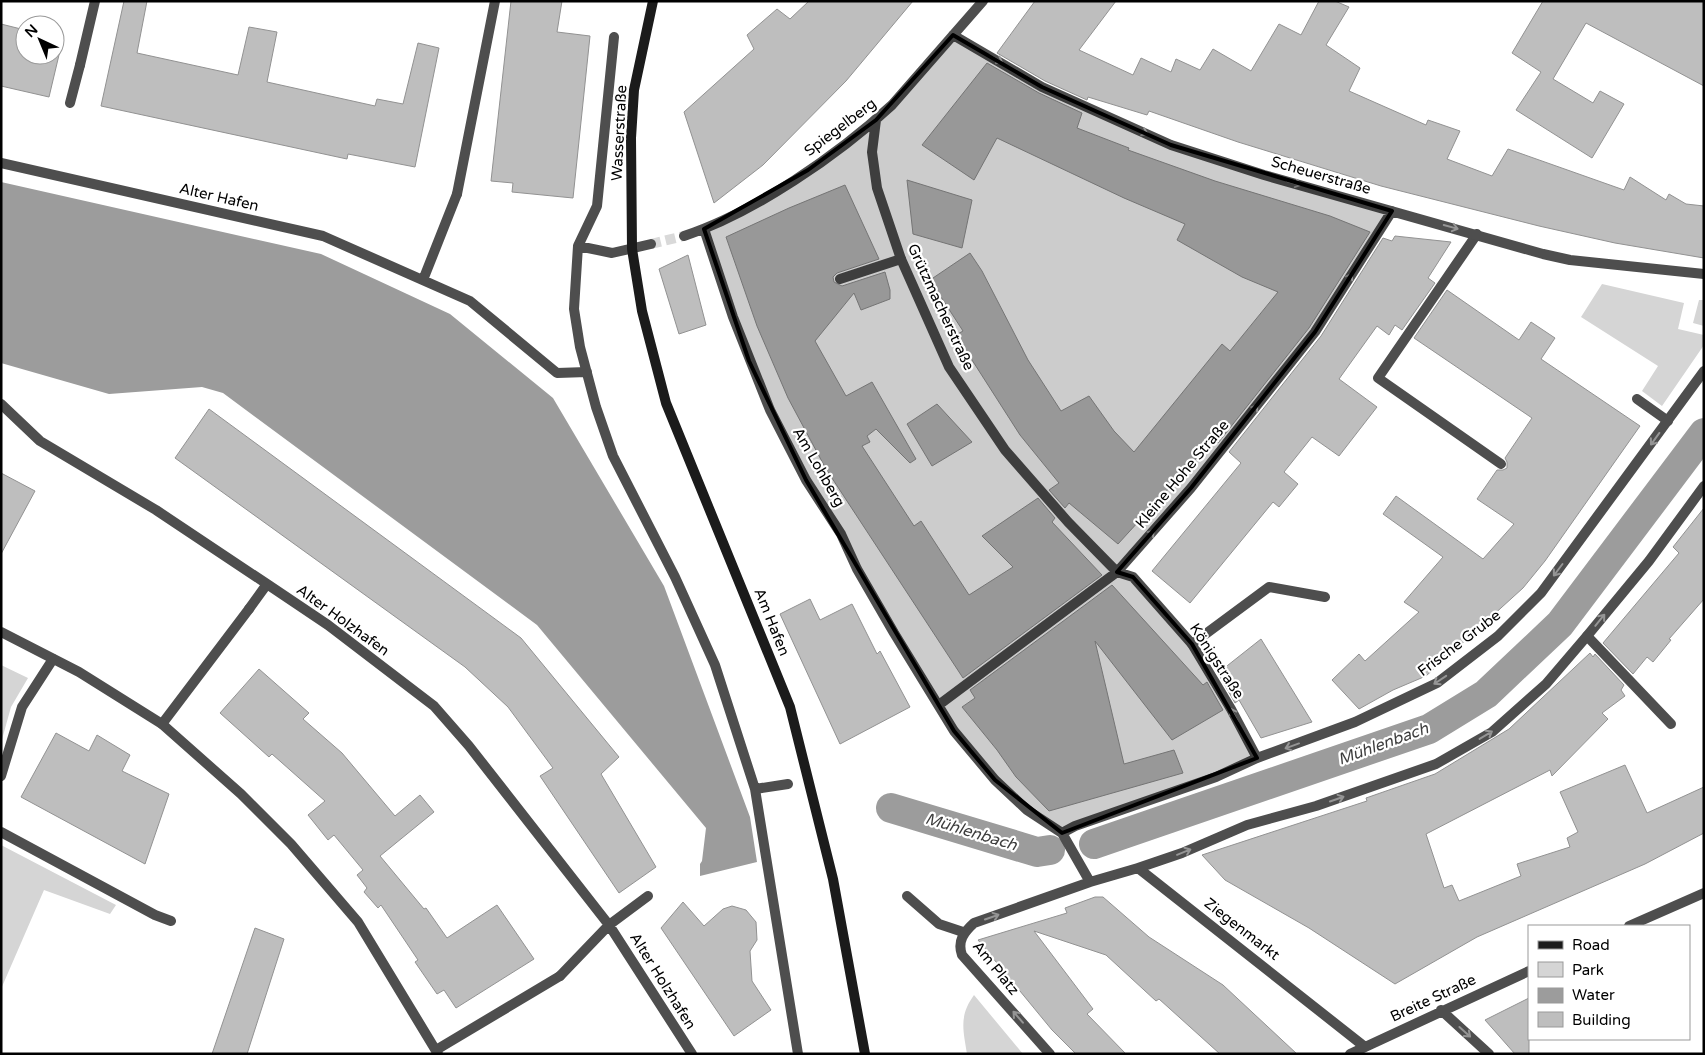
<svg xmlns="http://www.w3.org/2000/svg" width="1705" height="1055" viewBox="0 0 1705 1055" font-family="'Varela Round',sans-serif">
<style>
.green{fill:#d5d5d5}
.water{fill:#9c9c9c}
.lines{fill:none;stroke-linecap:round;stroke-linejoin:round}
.canal{stroke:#9c9c9c;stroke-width:30}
.building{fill:#bebebe;stroke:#929292}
.street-tunnel{stroke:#d9d9d9;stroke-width:10;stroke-dasharray:10 5;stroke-linecap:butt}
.lane{stroke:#4e4e4e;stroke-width:10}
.street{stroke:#4e4e4e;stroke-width:10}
.secondary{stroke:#1b1b1b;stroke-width:10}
.oneway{stroke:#959595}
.marked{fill:#000;fill-opacity:0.2;stroke:#000;stroke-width:4;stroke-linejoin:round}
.labels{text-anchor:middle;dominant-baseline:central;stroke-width:4.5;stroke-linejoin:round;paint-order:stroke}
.street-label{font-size:15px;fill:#000;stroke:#fff}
.water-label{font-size:16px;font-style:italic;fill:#3d3d3d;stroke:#fff}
</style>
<rect width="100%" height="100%" fill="#fff"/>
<path class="green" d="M1602 284 1684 303 1678 329 1704 335V345L1662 406 1642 391 1658 366 1581 317Z
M1699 300H1704V326L1693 323Z
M1 665 28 678 11 707 1 743Z
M1 845 116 905 110 914 44 890 1 989Z
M974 995 1023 1054H967C963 1029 959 1016 974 995Z"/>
<path class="water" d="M1 182 321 254 450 314 553 398 664 586 750 817 757 862 700 876V864L702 861 706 828 537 625 223 393 202 387 109 394 1 363Z"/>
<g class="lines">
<path class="canal" d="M891 808 1037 852 1050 850
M1094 844 1429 729 1486 694 1560 624 1704 433"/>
</g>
<path class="building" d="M124 1H147L137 53 238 75 249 27 277 32 267 82 375 106 377 99 403 104 418 43 439 48 415 167 348 154 347 159 101 106Z
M511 1H562L557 32 590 36 573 198 512 192 513 183 491 181Z
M809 1H913L846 81 763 165 714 203 684 112 754 49 747 35 777 9 790 19Z
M1035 1H1116L1079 50 1133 75 1141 58 1171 72 1176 59 1200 70 1213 49 1251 71 1279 24 1301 35 1319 1H1335L1349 7 1326 45 1360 68 1349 91 1426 125 1428 120 1460 131 1447 159 1492 176 1508 149 1624 190 1630 177 1666 200 1669 194 1686 204 1704 206V258L1615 243 1539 226 1381 186 1238 142 1149 111 1147 115 1088 97 1087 100 1045 81 997 53Z
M1543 1H1704V86L1586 23 1553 79 1593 103 1600 91 1624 104 1592 158 1516 110 1541 72 1512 53Z
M1 24 25 30V55H55V37L63 38 49 97 1 86Z
M987 63 1039 93 1082 113 1077 128 1129 148 1128 150 1215 181 1330 216 1370 232 1309 328 1218 443 1214 439 1118 544 1069 503 1065 508 1049 490 1059 483 1020 435 956 335 963 331 930 280 970 253 982 271 1028 360 1061 411 1089 396 1114 431 1134 452 1222 344 1230 351 1278 292 1242 277 1177 240 1185 224 1124 198 997 138 974 180 922 145Z
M907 180 972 200 962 248 913 234Z
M845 185 879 259 837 273 833 277 834 282 842 286 885 272 890 290V299L861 310 854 293 815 341 846 396 872 382 916 459 910 463 876 429 867 436 870 442 862 446 914 526 921 521 969 595 1013 567 982 536 1038 498 1055 518 1052 522 1102 575 963 678 826 469 788 398 757 326 726 237 789 208Z
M1395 236 1451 242 1428 278 1435 283 1402 330 1395 325 1389 335 1377 326 1339 379 1377 407 1339 456 1312 437 1284 472 1298 484 1279 507 1273 502 1190 603 1152 571 1241 463 1229 452 1321 336 1383 238 1392 241Z
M688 255 706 325 679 334 659 269Z
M1447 290 1519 340 1531 322 1555 338 1541 359 1640 426 1545 561 1523 588 1426 676 1393 690 1359 709 1332 680 1359 654 1365 661 1419 612 1404 602 1443 557 1383 514 1396 496 1483 559 1514 524 1477 499 1497 470H1503L1507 468V462L1505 458 1532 418 1414 338Z
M937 404 972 442 932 466 907 424Z
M209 409 521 638 619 757 601 774 656 867 619 893 540 776 553 768 508 707 465 667 175 458Z
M1 473 35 491 1 554Z
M1704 508V599L1669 639 1671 640 1653 662 1647 657 1633 674 1603 643 1679 553 1673 547Z
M1112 585 1203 685 1207 682 1223 710 1172 740 1095 641 1124 764 1174 750 1183 773 1049 811 1016 777 997 750 962 707 975 698 970 690Z
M810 599 820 620 852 604 877 654 880 651 910 707 840 744 780 614Z
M1261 639 1312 722 1261 738 1239 700 1235 703 1218 673Z
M1590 653 1593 657 1595 654 1624 685 1621 690 1625 696 1602 713 1608 719 1552 776 1550 770 1426 834 1444 888 1452 885 1459 901 1521 876 1517 864 1570 847 1567 838 1578 832 1560 792 1625 765 1647 813 1704 787V833L1645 864 1477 937 1395 984 1309 928 1225 880 1202 855 1367 801 1366 798 1435 774 1509 729Z
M259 669 309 713 303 719 342 753 395 816 420 795 434 812 380 856 424 909 426 908 447 938 497 905 534 959 456 1008 444 990 437 994 415 962 418 960 381 905 378 908 364 892 367 888 357 875 363 870 334 835 328 840 308 815 325 801 272 754 269 757 220 713Z
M56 733 89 751 97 735 130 755 122 771 169 794 145 864 21 797Z
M1095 897H1103L1149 937 1223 985 1297 1054H1220L1159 999 1156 1001 1106 955 1034 931 1093 1009 1087 1014 1126 1054H1076L1052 1030 978 940 1067 913 1065 908Z
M683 902 704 926 723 909 732 906 746 910 756 922 757 940 750 951 752 981 771 1010 734 1036 661 928Z
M255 928 284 939 247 1054H212Z
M1529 998V1054H1515L1485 1020Z"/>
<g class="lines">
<path class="street-tunnel" d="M651 244 684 236"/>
<path class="lane" d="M70 103 80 65
M457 194 495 1
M1477 234 1378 378 1501 464
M840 279 901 259
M1637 399 1668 421
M1587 636 1671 724
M1192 644 1269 587 1325 597
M162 724 249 609
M1 776 22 707 53 659
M1 832 155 915 171 921
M907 896 939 924 963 932
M436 1050 560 976"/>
<path class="street" d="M953 35 1042 87 1171 145 1264 175 1543 254 1570 260 1704 274
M614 37 597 206 578 246 574 309 580 347 596 407 613 456 675 577 715 665 755 789 798 1054
M80 65 95 1
M876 120 872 152 877 188 901 259 949 367 1005 450 1068 522 1117 572 1133 577 1192 644 1231 709 1257 758
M1 163 323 236 470 301 557 373 587 372
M704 229 733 317 770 410 806 480 841 534 857 569 894 633 954 731 995 780 1027 810 1062 833 1090 882
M684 236C754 213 838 155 892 105L983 1
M578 246 612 253 651 244
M423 280 457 194
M1 404 40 441 156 510 267 584 328 625 434 706 469 746 609 925 692 1054
M249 609 267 584
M1 632 79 672 162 724 241 794 291 844 358 922 438 1054
M940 704 1117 572 1191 488 1315 332 1392 211
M755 789 788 784
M1062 833 1075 826 1216 777 1257 758 1355 722 1437 683 1498 636 1541 593 1704 371
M1138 868 1182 853 1247 825 1316 806 1436 764 1492 732 1546 684 1587 636 1649 561 1704 486
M1629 926 1704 893
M560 976 609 925 648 896
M1441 1010 1489 1054
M1050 1054 962 955C957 941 964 932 974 923L1090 882 1138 868 1365 1047
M1350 1054 1529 971"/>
<path class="secondary" d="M653 1 634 90 631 138 632 249 642 311 666 403 790 707 833 879 865 1054"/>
</g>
<defs><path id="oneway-shaft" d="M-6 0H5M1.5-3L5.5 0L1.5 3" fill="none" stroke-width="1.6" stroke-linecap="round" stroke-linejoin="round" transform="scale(1.25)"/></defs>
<g class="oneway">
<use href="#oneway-shaft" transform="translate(996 59) rotate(29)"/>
<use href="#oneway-shaft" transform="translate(1141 131) rotate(24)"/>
<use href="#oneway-shaft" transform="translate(1294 183) rotate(16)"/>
<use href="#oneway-shaft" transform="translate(1451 227) rotate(15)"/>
<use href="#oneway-shaft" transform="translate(1348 280) rotate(-58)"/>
<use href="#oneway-shaft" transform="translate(1253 411) rotate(-52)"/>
<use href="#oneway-shaft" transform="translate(1655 439) rotate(126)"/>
<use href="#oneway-shaft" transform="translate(1149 536) rotate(-48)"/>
<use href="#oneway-shaft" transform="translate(1558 570) rotate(127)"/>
<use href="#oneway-shaft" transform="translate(1600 620) rotate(-51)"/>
<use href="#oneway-shaft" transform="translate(1440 680) rotate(146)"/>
<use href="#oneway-shaft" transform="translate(1234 715) rotate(-118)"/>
<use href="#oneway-shaft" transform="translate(1486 735) rotate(-31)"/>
<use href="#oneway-shaft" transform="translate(1292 746) rotate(160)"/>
<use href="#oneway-shaft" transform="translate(1337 799) rotate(-19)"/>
<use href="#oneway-shaft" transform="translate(1184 852) rotate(-22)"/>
<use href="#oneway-shaft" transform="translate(992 917) rotate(-19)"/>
<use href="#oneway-shaft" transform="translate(1018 1017) rotate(-131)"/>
<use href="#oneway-shaft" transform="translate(1465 1032) rotate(42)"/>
</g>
<path class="marked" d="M953 35 1042 87 1171 145 1392 211 1315 332 1191 488 1117 572 1133 577 1192 644 1257 758 1062 833 995 780 954 731 806 480 749 361 704 229 808 170 876 120Z"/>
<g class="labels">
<g class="street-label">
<text transform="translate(840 127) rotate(-37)">Spiegelberg</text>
<text transform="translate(619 133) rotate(-87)">Wasserstraße</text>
<text transform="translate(1321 175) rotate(16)">Scheuerstraße</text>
<text transform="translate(219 197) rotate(13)">Alter Hafen</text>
<text transform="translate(941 307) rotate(65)">Grützmacherstraße</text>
<text transform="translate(819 467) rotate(60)">Am Lohberg</text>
<text transform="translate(1182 474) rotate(-50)">Kleine Hohe Straße</text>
<text transform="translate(343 620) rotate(36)">Alter Holzhafen</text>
<text transform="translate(772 622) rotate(68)">Am Hafen</text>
<text transform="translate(1459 643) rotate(-37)">Frische Grube</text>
<text transform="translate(1217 661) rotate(57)">Königstraße</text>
<text transform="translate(1242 929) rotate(38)">Ziegenmarkt</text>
<text transform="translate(996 968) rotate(51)">Am Platz</text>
<text transform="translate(663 981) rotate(58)">Alter Holzhafen</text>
<text transform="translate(1433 998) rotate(-25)">Breite Straße</text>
</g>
<g class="water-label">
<text transform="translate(1383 744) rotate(-20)">Mühlenbach</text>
<text transform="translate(971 832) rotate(17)">Mühlenbach</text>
</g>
</g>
<rect width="1705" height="1055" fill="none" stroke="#000000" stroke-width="5"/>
<rect x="1528" y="925" width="162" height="115" fill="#ffffff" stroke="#999999"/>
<rect x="1538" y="941" width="25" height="8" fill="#1b1b1b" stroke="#999999"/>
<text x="1572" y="950" font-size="15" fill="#000000">Road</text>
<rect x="1538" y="962" width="25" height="15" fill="#d5d5d5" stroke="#999999"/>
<text x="1572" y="975" font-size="15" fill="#000000">Park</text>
<rect x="1538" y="988" width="25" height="15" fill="#9c9c9c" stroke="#999999"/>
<text x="1572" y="1000" font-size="15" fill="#000000">Water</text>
<rect x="1538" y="1012" width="25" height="15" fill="#bebebe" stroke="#999999"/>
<text x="1572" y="1025" font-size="15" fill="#000000">Building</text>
<g transform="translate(40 40) rotate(316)"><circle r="24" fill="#ffffff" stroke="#999999"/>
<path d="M0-4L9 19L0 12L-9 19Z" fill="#000000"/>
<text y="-8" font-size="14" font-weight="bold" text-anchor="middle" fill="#000000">N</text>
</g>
</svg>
